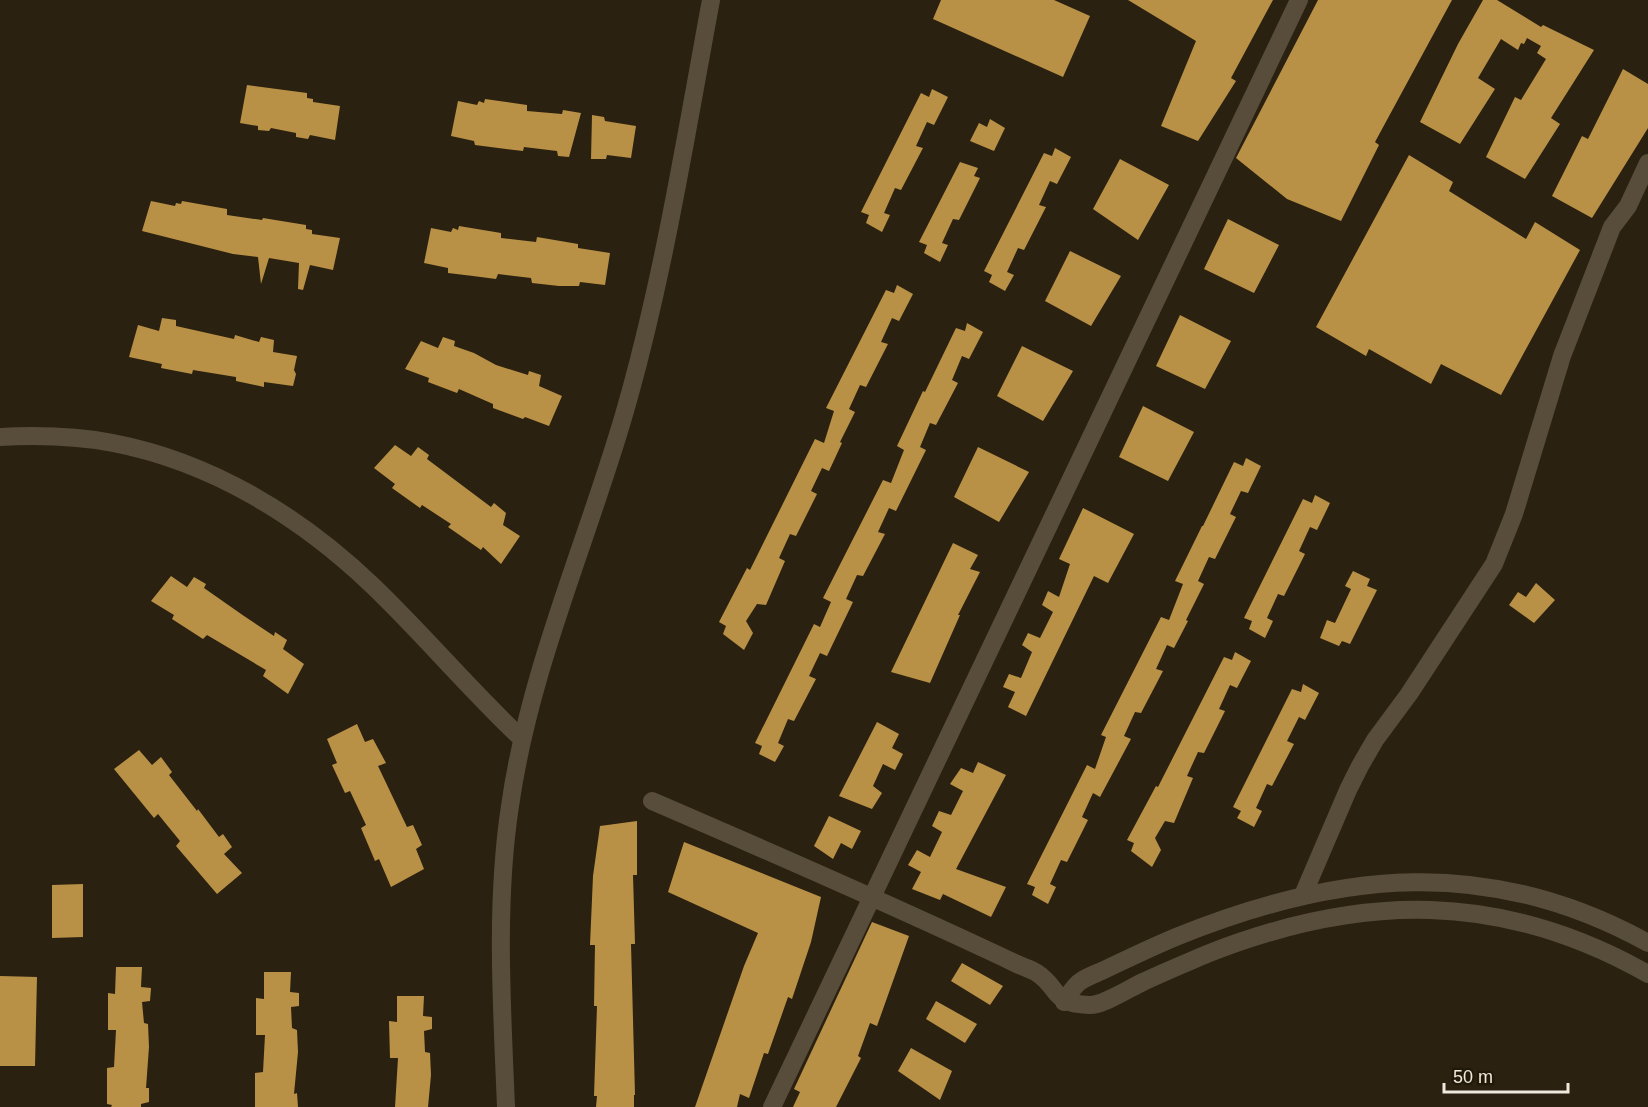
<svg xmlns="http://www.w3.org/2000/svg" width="1648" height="1107" viewBox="0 0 1648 1107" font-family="Helvetica,sans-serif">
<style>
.building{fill:#b99146}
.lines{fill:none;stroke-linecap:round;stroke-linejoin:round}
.street{stroke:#584d3b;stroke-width:18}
.secondary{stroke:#584d3b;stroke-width:18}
</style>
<rect width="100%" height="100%" fill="#2b2110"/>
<path class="building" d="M941 0H1054L1090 16 1063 77 933 19Z
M1128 0H1273L1231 78 1236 81 1198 141 1161 126 1196 41Z
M1318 0H1452L1375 142 1379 145 1341 221 1287 199 1236 158Z
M1483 0H1497L1541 27 1543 25 1594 50 1551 118 1560 124 1525 179 1486 157 1515 97 1521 100 1546 59 1537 53 1541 46 1527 38 1524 44 1521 43 1518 50 1501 39 1478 78 1495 89 1460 144 1420 122 1458 44Z
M1623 69 1648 84V128L1592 218 1552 196 1582 136 1588 139Z
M247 85 307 93V98L313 99V102L340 106 335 140 310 135 308 139 296 137V133L271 128 269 131 258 130V126L240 123Z
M932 89 948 97 934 125 927 122 916 146 923 148 901 190 895 188 884 213 890 215 882 232 866 223 869 215 861 212 921 93 929 97Z
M485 99 527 105V111L562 114 563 110 581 113 569 157 558 156 557 151 524 147 523 151 475 145 474 141 451 136 458 101 477 105 479 101 484 103Z
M592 115 604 117 605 121 636 126 631 158 607 155 606 159H591Z
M990 119 1005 128 994 151 970 141 979 123 987 127Z
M1055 148 1071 157 1057 184 1050 181 1039 205 1046 207 1024 250 1018 248 1007 272 1014 275 1005 291 989 282 992 275 984 271 1044 153 1052 156Z
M1409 155 1453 182 1449 191 1526 239 1535 222 1580 250 1501 395 1441 364 1431 384 1369 349 1366 356 1316 327Z
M1120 159 1169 185 1138 240 1093 209Z
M960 162 978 168 974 176 980 178 959 220 953 219 942 243 948 245 940 262 924 253 927 245 919 242Z
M151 201 175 206 176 203 181 204 182 201 227 209V215L262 220 263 218 306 225V229L312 230V234L340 238 333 270 310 265 303 290 298 289 299 263 269 258 261 284 258 257 233 254 142 231Z
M1228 219 1279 245 1254 293 1204 269Z
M459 226 501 233V238L536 242 537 237 578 244V248L610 253 605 285 580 282 579 286H559L532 283 531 278 498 274 496 279 473 276 448 273V268L424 263 431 228 451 232 453 228 458 230Z
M1070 251 1121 276 1091 326 1045 301Z
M897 285 913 294 899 321 892 318 881 342 888 344 866 387 860 385 849 409 855 412 840 442 842 443 829 471 822 468 811 491 817 494 796 536 790 534 779 558 785 561 766 605 757 604 746 621 753 633 744 650 723 634 726 626 719 622 747 568 750 570 815 439 824 443 834 411 826 408 886 290 894 293Z
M1180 315 1231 341 1205 389 1156 366Z
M162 318 176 320V326L234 339 235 335 259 342 261 337 274 340 273 352 297 356 294 370 296 374 293 386 264 382V387L236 381V377L193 370 192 374 161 368 162 364 129 357 138 325 159 331Z
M967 323 983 332 969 359 962 356 952 380 958 383 936 425 930 423 920 447 926 450 896 511 889 508 878 532 885 534 863 576 857 575 846 599 853 602 827 656 820 653 809 676 816 679 794 721 788 719 778 743 784 746 775 762 759 754 762 746 755 743 814 624 820 627 831 602 823 598 883 480 891 483 904 450 897 446 923 391 925 392 956 328 965 331Z
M443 337 455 341 454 346 474 353 496 365 528 375 529 371 541 375 539 386 562 396 549 426 525 417 523 419 493 408V404L459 389 457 393 428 382 429 378 405 369 421 341 438 348Z
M1022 346 1073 371 1043 421 997 396Z
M1143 406 1194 432 1168 481 1119 457Z
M395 445 411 456 418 447 429 455 427 459 491 507 494 503 506 513 503 525 520 536 501 564 483 547 481 550 448 527 451 524 422 505 420 508 392 488 395 484 374 468Z
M978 447 1029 472 999 522 954 497Z
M1246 458 1261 466 1248 493 1241 491 1230 514 1236 517 1215 559 1209 557 1198 581 1204 584 1186 620 1188 621 1174 648 1167 645 1156 669 1163 671 1141 713 1135 712 1124 736 1131 739 1100 797 1093 793 1082 817 1088 820 1067 862 1061 860 1050 884 1056 887 1048 904 1032 895 1035 887 1027 884 1087 765 1095 769 1106 737 1101 735 1161 617 1169 620 1183 584 1175 581 1202 526H1203L1234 462 1243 466Z
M1315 495 1330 503 1317 530 1310 527 1299 551 1305 554 1284 596 1278 594 1267 618 1273 621 1265 638 1249 629 1252 621 1244 618 1303 499 1312 503Z
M1083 508 1134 534 1108 583 1094 576 1026 716 1008 707 1015 692 1003 687 1009 674 1021 678 1032 652 1022 645 1028 633 1040 638 1053 612 1042 605 1048 591 1059 597 1070 564 1059 559Z
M953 543 978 555 970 569 980 572 958 615H960L930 683 891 672Z
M1353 571 1370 579 1367 586 1377 590 1350 644 1342 641 1339 646 1320 638 1327 620 1335 623 1351 589 1345 586Z
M171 576 187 587 194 577 206 584 204 588 244 616 274 636 275 632 287 640 283 649 304 664 288 694 263 676 266 670 207 635 203 639 172 619 174 615 151 601Z
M1536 583 1555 600 1534 623 1509 605 1518 592 1526 597Z
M1235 652 1251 661 1237 688 1230 685 1219 709 1225 711 1204 753 1198 752 1187 776 1193 778 1174 823 1165 821 1155 838 1161 850 1152 867 1131 851 1134 843 1127 840 1156 786 1158 787 1224 657 1232 660Z
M1303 684 1319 693 1305 720 1299 717 1287 741 1294 744 1272 786 1267 784 1256 808 1262 811 1254 827 1237 818 1241 811 1233 807 1292 689 1301 692Z
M877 722 899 734 892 748 903 754 895 770 883 764 873 786 882 793 872 809 839 796Z
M357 724 365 742 373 739 386 763 378 766 407 827 413 825 422 845 416 849 424 869 391 887 379 859 375 861 361 828 366 825 350 791 345 793 332 765 337 763 327 739Z
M139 750 152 765 161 757 172 772 169 775 197 811 198 809 219 837 223 834 232 847 224 854 242 873 217 894 176 846 180 841 158 814 154 818 114 769Z
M978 762 1006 775 956 869 1006 887 991 917 943 894 940 900 912 889 921 872 908 865 917 850 930 857 942 832 932 826 939 811 951 815 963 791 950 784 961 768 973 773Z
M829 816 861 831 852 849 841 843 833 859 814 846Z
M637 821V875H633L635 944H631L635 1095H634V1107H596L597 1096H594L597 1006H594L595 945H590L593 876 600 826Z
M684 842 821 897 811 942 792 999 788 997 768 1054 764 1053 749 1098 740 1094 737 1107H695L744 966 758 933 668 892Z
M83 884V937L52 938V885Z
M872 922 909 936 877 1026 870 1023 858 1056 861 1058 836 1107H793L800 1092 794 1089Z
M962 963 1003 986 990 1005 951 981Z
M116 967H142L141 987 151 988 150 1001 142 1002 144 1023 148 1024 149 1047 146 1088H149V1102L141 1104V1107H111L112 1105 107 1104V1068L114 1067 116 1030H108V993L115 994Z
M264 972H291L290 992 299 993V1006L291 1007 292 1028 297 1030 298 1052 294 1094 297 1093 298 1107H255V1073L263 1072 265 1035H256V998L264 999Z
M0 976 37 977 35 1066H0Z
M397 996H424L423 1016 432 1017V1029L424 1031 425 1052 430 1053 431 1075 428 1107H395L398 1058H390L389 1021 397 1022Z
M936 1001 977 1024 965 1043 926 1019Z
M911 1048 952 1071 940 1100 898 1071Z"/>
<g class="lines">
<path class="street" d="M652 801C775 854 897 907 1017 964 1023 967 1031 969 1037 973 1060 988 1051 1004 1089 1005 1102 1006 1130 988 1143 982 1164 972 1186 963 1207 954 1361 893 1502 891 1648 974
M1303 895 1348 790 1360 766 1375 740 1409 694 1494 564 1514 514 1562 356 1612 227 1628 206 1648 163
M1064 1002C1069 995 1074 985 1081 981 1088 976 1098 973 1106 969 1129 958 1152 947 1176 937 1338 871 1489 855 1648 943
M506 1107C502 1007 495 905 510 806 529 672 585 547 623 418 663 281 685 140 711 0
M772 1107 1299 0"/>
<path class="secondary" d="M0 437C38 435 76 436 113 443 212 462 301 517 373 586 424 635 470 690 522 739"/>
</g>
<path d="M1444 1083v9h124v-9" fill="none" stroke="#efe8dd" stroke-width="3"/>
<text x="1453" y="1083" font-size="18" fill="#efe8dd" stroke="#211807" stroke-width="4.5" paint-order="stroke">50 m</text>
</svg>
